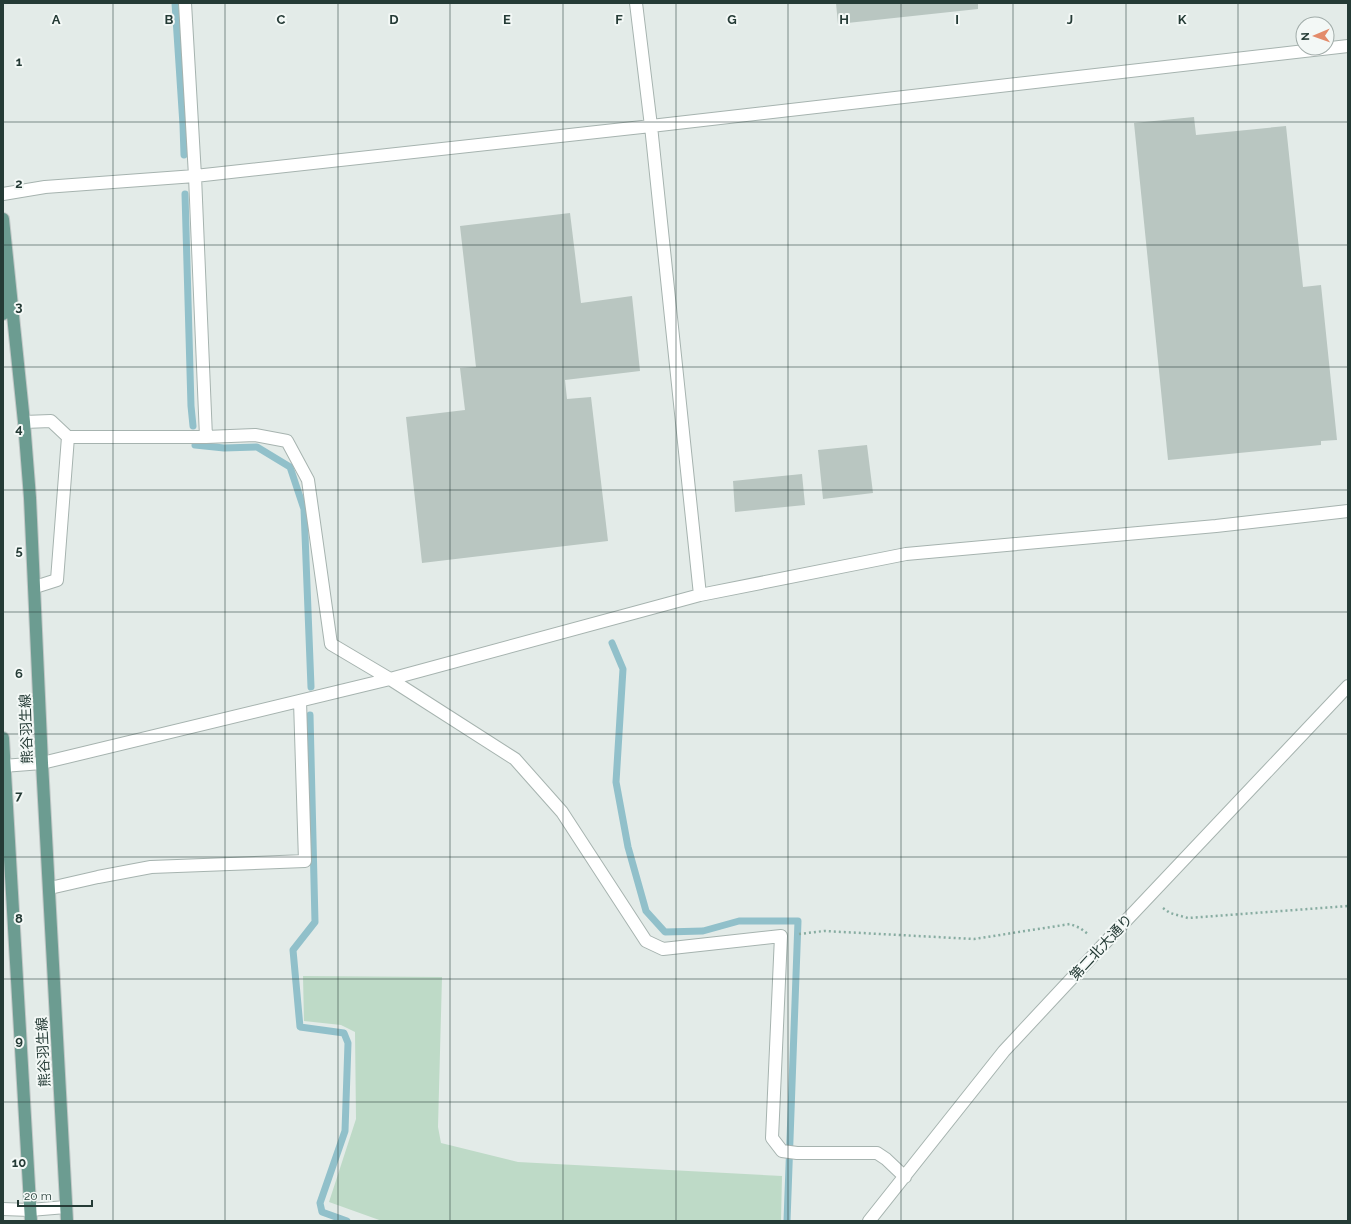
<svg xmlns="http://www.w3.org/2000/svg" width="1351" height="1224" viewBox="0 0 1351 1224" font-family="Raleway,'Noto Sans JP',sans-serif">
<style>
.green{fill:#bedac7}
.lines{fill:none;stroke-linecap:round;stroke-linejoin:round}
.stream{stroke:#91c0ca;stroke-width:7}
.building{fill:#b9c6c1}
.minor-casing{stroke:#a6b3af;stroke-width:14}
.major-casing{stroke:#c2c8c7;stroke-width:14}
.path{stroke:#87aca1;stroke-width:2.5;stroke-dasharray:2 3;stroke-linecap:butt}
.minor{stroke:#fff;stroke-width:12}
.major{stroke:#6c9c91;stroke-width:12}
.grid{fill:none;stroke:#253b36;stroke-width:1;stroke-opacity:0.55}
.labels{text-anchor:middle;dominant-baseline:central;stroke-width:4;stroke-linejoin:round;paint-order:stroke}
.street-label{font-size:14px;fill:#253b36;stroke:#f3f8f6}
.grid-label{font-size:13px;text-anchor:middle;font-weight:bold;fill:#253b36;stroke:#f3f8f6;stroke-width:4;stroke-linejoin:round;paint-order:stroke}
</style>
<rect width="100%" height="100%" fill="#e3ebe8"/>
<path class="green" d="M303 976 442 977 438 1127 441 1143 518 1162 782 1176 781 1221H382L329 1202 356 1119 355 1032 341 1025 304 1021Z"/>
<g class="lines">
<path class="stream" d="M175 3 183 125 184 155
M185 194 191 406 193 426
M195 445 224 448 257 447 290 467 304 509 311 687
M612 643 623 669 616 782 628 847 646 911 665 932 703 931 739 921H798L787 1221
M310 715 315 922 293 950 300 1027 344 1033 348 1043 345 1131 320 1203 322 1212 347 1221"/>
</g>
<path class="building" d="M836 3H978V9L838 24Z
M1194 117 1196 135 1286 126 1303 287 1321 285 1337 440 1321 441V445L1168 460 1134 123Z
M570 213 581 303 632 296 640 371 565 380 567 399 591 397 608 541 422 563 406 417 465 410 460 368 476 367 460 226Z
M867 445 873 493 823 499 818 450Z
M802 474 805 505 735 512 733 481Z"/>
<g class="lines">
<defs>
<path id="minor" d="M185 3 195 176 206 437 255 435 287 441 308 480 331 644 390 679 515 759 562 812 646 941 663 949 781 936 772 1138 782 1151 797 1153H877L886 1159 905 1177
M636 3 651 126 700 595
M3 194 45 187 195 176 651 126 1348 46
M24 422 51 421 68 437H206
M35 587 57 580 68 437
M3 766 42 763 390 679 700 595 906 554 1216 526 1348 511
M50 888 98 877 151 867 305 861 300 701
M3 1209 30 1210 66 1207
M869 1221 1004 1051 1102 946 1348 686"/>
<path id="major" d="M3 219 24 422 30 498 42 763 67 1221
M3 314V291
M3 738 31 1221"/>
</defs>
<use href="#minor" class="minor-casing"/>
<use href="#major" class="major-casing"/>
<path class="path" d="M1163 908 1170 913 1188 918 1348 906
M799 934 824 931 974 939 1070 924 1080 928 1088 934"/>
<use href="#minor" class="minor"/>
<use href="#major" class="major"/>
</g>
<path class="grid" d="M113 3V1221M225 3V1221M338 3V1221M450 3V1221M563 3V1221M676 3V1221M788 3V1221M901 3V1221M1013 3V1221M1126 3V1221M1238 3V1221M3 122H1348M3 245H1348M3 367H1348M3 490H1348M3 612H1348M3 734H1348M3 857H1348M3 979H1348M3 1102H1348"/>
<g class="labels">
<g class="street-label">
<text transform="translate(26 729) rotate(-92)">熊谷羽生線</text>
<text transform="translate(1101 947) rotate(-47)">第二北大通り</text>
<text transform="translate(43 1052) rotate(-93)">熊谷羽生線</text>
</g>
</g>
<g class="grid-label">
<text x="56" y="24">A</text>
<text x="169" y="24">B</text>
<text x="281" y="24">C</text>
<text x="394" y="24">D</text>
<text x="507" y="24">E</text>
<text x="619" y="24">F</text>
<text x="732" y="24">G</text>
<text x="844" y="24">H</text>
<text x="957" y="24">I</text>
<text x="1070" y="24">J</text>
<text x="1182" y="24">K</text>
<text x="19" y="66">1</text>
<text x="19" y="188">2</text>
<text x="19" y="311">3</text>
<text x="19" y="433">4</text>
<text x="19" y="555">5</text>
<text x="19" y="678">6</text>
<text x="19" y="800">7</text>
<text x="19" y="923">8</text>
<text x="19" y="1045">9</text>
<text x="19" y="1167">10</text>
</g>
<rect width="1351" height="1224" fill="none" stroke="#253b36" stroke-width="8"/>
<g transform="translate(1315 36) rotate(268)"><circle r="19" fill="#f3f8f6" stroke="#a1aca9"/>
<path d="M0-3L7 15L0 10L-7 15Z" fill="#e38b6a"/>
<text y="-6" font-size="11" font-weight="bold" text-anchor="middle" fill="#253b36">N</text>
</g>
<path d="M18 1200v6h74v-6" fill="none" stroke="#253b36" stroke-width="2"/>
<text x="24" y="1200" font-size="12" fill="#253b36" stroke="#f3f8f6" stroke-width="3" paint-order="stroke">20 m</text>
</svg>
